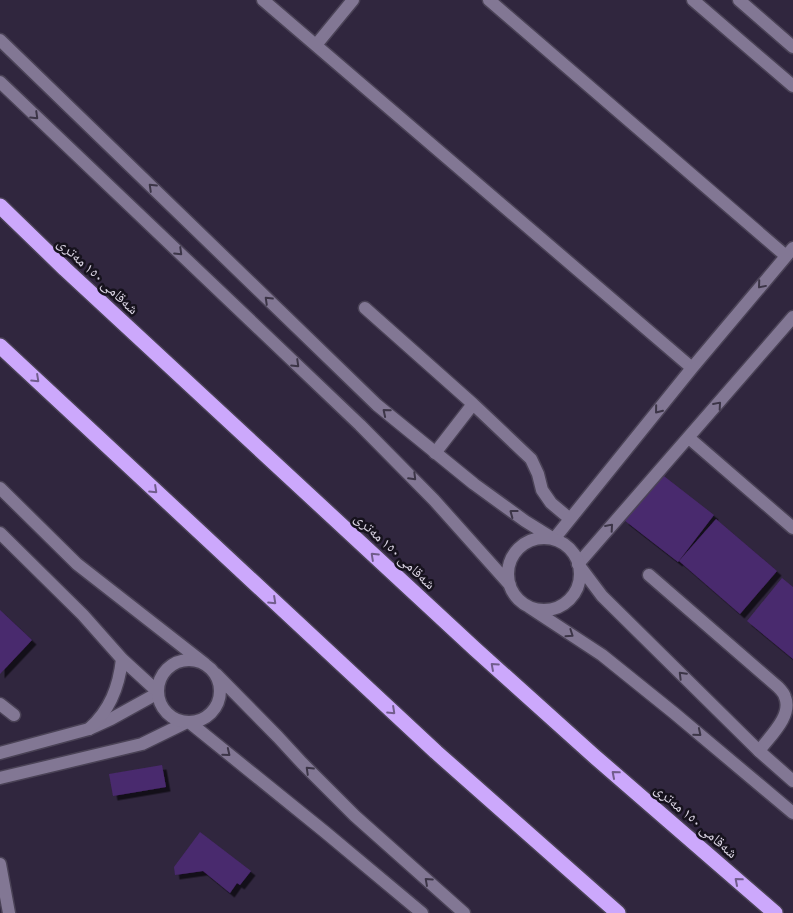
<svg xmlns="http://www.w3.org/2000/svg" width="793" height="913" viewBox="0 0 793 913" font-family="Bitter,'Noto Naskh Arabic',serif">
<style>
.building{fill:#4a296e;filter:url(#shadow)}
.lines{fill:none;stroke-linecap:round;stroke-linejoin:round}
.street-casing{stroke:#4a4256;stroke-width:15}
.secondary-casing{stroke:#4a4256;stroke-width:15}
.highway-casing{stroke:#4a4256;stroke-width:18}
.street{stroke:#827794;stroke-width:12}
.secondary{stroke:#827794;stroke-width:12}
.highway{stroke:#cca8fc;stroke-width:15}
.oneway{stroke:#3c3547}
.oneway2{stroke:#715d8c}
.labels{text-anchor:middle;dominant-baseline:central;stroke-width:5;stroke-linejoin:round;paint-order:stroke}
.street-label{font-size:15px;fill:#dad4e3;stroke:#16121d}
</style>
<defs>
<filter id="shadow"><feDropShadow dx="4.5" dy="4.5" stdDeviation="0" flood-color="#0009"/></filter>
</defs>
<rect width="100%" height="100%" fill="#30263e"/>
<path class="building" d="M660 473 714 515 678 562 624 520Z
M716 519 777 571 740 614 679 561Z
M782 578 793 587V659L747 621Z
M0 610 32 640 0 674Z
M162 765 166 787 113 796 109 774Z
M200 832 251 871 240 885 237 883 230 893 203 871 175 875 174 867Z"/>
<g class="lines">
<defs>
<path id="street" d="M263 0 692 368
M489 0 786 256
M693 0 793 86
M739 0 793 47
M316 45 353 0
M365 308 473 404 531 459 538 474 542 490 551 503 570 519
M689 438 793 528
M435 453 473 404
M554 539 692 368 793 248
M578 564 793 317
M649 575 778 687C781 690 784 693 785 697 793 716 769 737 759 751
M0 704 14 715
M0 753 89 729 111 719 158 693
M0 778 142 744 187 722
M0 864 9 913"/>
<path id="secondary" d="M0 40 377 405 474 484 525 521 554 539
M0 82 360 425 434 500 510 585
M0 488 77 564 205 664
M0 533 83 615 122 659 158 692
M508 574a36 36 0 1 1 72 0a36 36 0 1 1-72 0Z
M578 564 602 596 759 751 793 781
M529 607 602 655 674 713 793 813
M158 691a31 31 0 1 1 62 0a31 31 0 1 1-62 0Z
M216 674 278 737 302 763 355 816 464 913
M189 722 325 832 422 913
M89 729C110 710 119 687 122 659"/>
<path id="highway" d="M0 206 65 269 475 649 594 756 775 913
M0 346 436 752 618 913"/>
</defs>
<use href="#street" class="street-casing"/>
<use href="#secondary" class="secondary-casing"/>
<use href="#highway" class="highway-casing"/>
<use href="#street" class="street"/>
<use href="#secondary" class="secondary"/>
<use href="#highway" class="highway"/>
</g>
<defs><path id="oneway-chevron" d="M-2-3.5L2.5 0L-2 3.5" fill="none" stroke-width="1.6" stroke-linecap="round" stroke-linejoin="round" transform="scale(1.25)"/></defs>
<g class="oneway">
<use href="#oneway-chevron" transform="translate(35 116) rotate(44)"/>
<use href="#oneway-chevron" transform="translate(152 187) rotate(-136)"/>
<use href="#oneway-chevron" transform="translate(179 252) rotate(44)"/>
<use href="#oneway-chevron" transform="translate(761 285) rotate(130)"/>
<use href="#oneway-chevron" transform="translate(268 300) rotate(-136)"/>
<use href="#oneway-chevron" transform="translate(296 364) rotate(44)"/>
<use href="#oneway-chevron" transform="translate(718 405) rotate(-49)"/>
<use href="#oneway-chevron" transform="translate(658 410) rotate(129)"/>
<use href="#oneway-chevron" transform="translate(386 412) rotate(-140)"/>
<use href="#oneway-chevron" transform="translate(413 477) rotate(45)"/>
<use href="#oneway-chevron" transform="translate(513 513) rotate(-143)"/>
<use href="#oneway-chevron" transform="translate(610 527) rotate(-49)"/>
<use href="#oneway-chevron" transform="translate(570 634) rotate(34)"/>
<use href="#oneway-chevron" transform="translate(682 675) rotate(-135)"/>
<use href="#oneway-chevron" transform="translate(698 733) rotate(40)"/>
<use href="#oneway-chevron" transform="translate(227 753) rotate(39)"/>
<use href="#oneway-chevron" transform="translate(309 770) rotate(-136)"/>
<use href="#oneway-chevron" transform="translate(428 881) rotate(-138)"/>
</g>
<g class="oneway2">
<use href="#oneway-chevron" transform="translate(36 379) rotate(43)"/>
<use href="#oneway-chevron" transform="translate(154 490) rotate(43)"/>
<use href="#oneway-chevron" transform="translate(374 556) rotate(-137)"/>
<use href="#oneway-chevron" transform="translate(273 601) rotate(43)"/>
<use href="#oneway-chevron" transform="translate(494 666) rotate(-138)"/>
<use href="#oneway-chevron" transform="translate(392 711) rotate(43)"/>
<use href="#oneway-chevron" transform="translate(615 774) rotate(-139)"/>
<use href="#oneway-chevron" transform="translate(738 881) rotate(-139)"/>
</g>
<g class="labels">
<g class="street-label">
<text transform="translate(98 276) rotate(43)">شەقامی ١٥٠ مەتری</text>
<text transform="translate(395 551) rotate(43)">شەقامی ١٥٠ مەتری</text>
<text transform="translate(696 821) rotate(41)">شەقامی ١٥٠ مەتری</text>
</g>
</g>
</svg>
